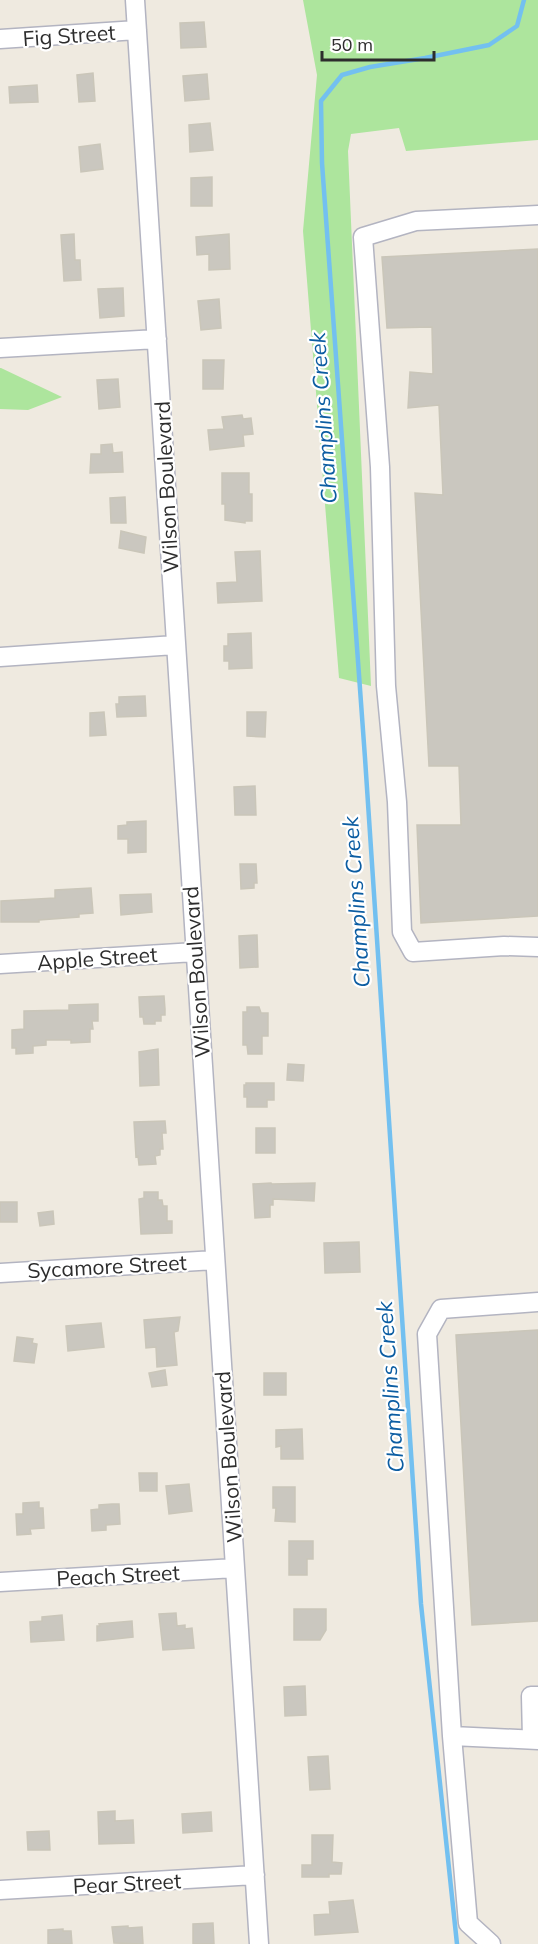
<svg xmlns="http://www.w3.org/2000/svg" width="538" height="1944" viewBox="0 0 538 1944" font-family="Mulish,sans-serif">
<style>
.green{fill:#ade59d}
.lines{fill:none;stroke-linecap:round;stroke-linejoin:round}
.stream{stroke:#73c0f0;stroke-width:4.5}
.building{fill:#cac7bf;stroke:#cac6b9;stroke-width:1.5}
.minor-casing{stroke:#b3b4c1;stroke-width:21}
.minor{stroke:#fff;stroke-width:18}
.labels{text-anchor:middle;dominant-baseline:central;stroke-width:4.5;stroke-linejoin:round;paint-order:stroke}
.street-label{font-size:21px;fill:#2d2d2d;stroke:#fff}
.water-label{font-size:22px;font-style:italic;fill:#0c5da2;stroke:#fff}
</style>
<rect width="100%" height="100%" fill="#efeae0"/>
<path class="green" d="M303 0H538V140L406 151 399 128 351 134 348 151 371 686 339 678 303 231 317 75Z
M0 368H1L62 397 28 410 0 409Z"/>
<g class="lines">
<path class="stream" d="M457 1944 421 1604 365 758 322 163 321 101 342 75 370 67 425 58 489 45 517 26 524 0"/>
</g>
<path class="building" d="M204 22 206 47 181 48 180 23Z
M93 73 95 101 79 102 77 75Z
M207 74 209 99 185 101 183 76Z
M37 85 38 102 10 103 9 87Z
M210 123 213 150 190 152 189 125Z
M100 144 103 169 81 172 79 147Z
M212 177V206H191V178Z
M74 234 75 260H80L81 280 64 281 61 235Z
M229 234 230 269 209 270V254L197 255 196 237Z
M538 249V916L421 923 417 825H461L459 766H429L415 493 443 495 439 405 408 408 410 372 433 374 432 327 387 328 382 257Z
M123 288 124 316 100 318 98 289Z
M219 299 221 328 201 330 198 301Z
M203 360H224L223 389H203Z
M118 379 120 407 99 409 97 380Z
M242 415 243 419 251 418 253 434 243 435 244 446 210 450 208 430 224 429 222 417Z
M112 444 113 453 122 452 123 472 90 473 91 454H101V445Z
M222 473H249V494H252V521H245V523L225 520V504H222Z
M125 497 126 523H111L110 498Z
M121 531 146 537 144 553 119 548Z
M260 551 262 601 218 603 217 583 237 582 235 552Z
M251 633 252 668 229 669V661H224V646H228V634Z
M145 696 146 716 117 717 116 704H119V697Z
M104 712 106 735 90 736V713Z
M247 712H266L265 737 247 736Z
M255 786 256 815H235L234 787Z
M146 821V852L128 853V839H118V826L127 825V822Z
M240 864H256L257 883H254V888L241 889Z
M91 888 93 913 79 914V917L39 920V922H1V901L55 898V890Z
M151 894 152 912 121 915 120 895Z
M257 935 258 967 240 968 239 936Z
M164 996 165 1009V1015H161V1021H155V1024H144L143 1017H140L139 997Z
M98 1004V1021H92L93 1029H90V1042L71 1043V1040H46V1045L33 1046V1053L16 1054V1048H12V1030L24 1029V1011L69 1010V1005Z
M247 1007H259L261 1013H268V1036H262V1054H248L247 1045H243V1012H247Z
M158 1049 159 1085 140 1086 139 1052Z
M288 1064 304 1065 303 1081 287 1080Z
M246 1083H274V1100H267V1107H247V1097H244V1085H246Z
M165 1121 166 1133H162L163 1149H160V1155L155 1156 156 1164 139 1165 138 1156 136 1157 134 1122Z
M256 1128H275V1153H256Z
M271 1183 272 1184 315 1183 314 1201 273 1199V1205H270V1217L255 1218 253 1184Z
M144 1192H158V1200H162L163 1206H167V1221H172V1233L141 1234 139 1199 144 1198Z
M0 1202H17V1222H0Z
M53 1211 54 1224 40 1226 38 1213Z
M359 1242 360 1272 325 1273 324 1243Z
M180 1317 178 1331 174 1332 177 1365 157 1367 156 1347 146 1348 144 1320Z
M101 1323 104 1347 68 1351 66 1326Z
M538 1330V1621L472 1625 456 1335Z
M17 1337 33 1339 32 1343 37 1344 34 1363 14 1361Z
M165 1370 167 1385 152 1387 149 1373Z
M264 1373H286V1395H264Z
M302 1429 303 1459H281V1446L276 1447V1430Z
M139 1473H157V1491H140Z
M189 1484 192 1511 169 1514 166 1486Z
M273 1487H295V1522L275 1521 276 1508H273Z
M39 1502V1508H43L44 1528 30 1529 31 1534 17 1535 16 1514H23V1503Z
M112 1504H119L120 1524 106 1525V1530L92 1531 91 1510 99 1509V1505Z
M289 1541H313V1559H307V1575H289Z
M294 1609H326V1630L320 1640H294Z
M176 1613 177 1626 185 1625V1629L192 1628 194 1648 163 1650 159 1614Z
M62 1615 64 1640 31 1642 30 1622 42 1621V1617Z
M132 1621 133 1637 97 1641V1626H100L99 1624Z
M305 1686 306 1715 285 1716 284 1687Z
M328 1756 330 1789 310 1790 308 1757Z
M115 1811V1821L133 1820 134 1843 99 1844 98 1812Z
M211 1812 212 1831 183 1833 182 1814Z
M49 1831 50 1850H28L27 1832Z
M312 1835H333L332 1862 342 1863 341 1874H329V1877H302V1865H312Z
M353 1900 358 1932 315 1935 314 1915 330 1914 329 1902Z
M213 1923 214 1944H193V1924Z
M128 1926V1928L142 1927 143 1944 114 1943 112 1927Z
M63 1929V1931H71L72 1944H48V1930Z"/>
<g class="lines">
<defs>
<path id="minor" d="M135 0 259 1944
M0 39 137 30
M538 215 416 221 363 237 380 467 386 686 397 802 402 932 413 952 504 946 538 947
M0 348 157 339
M0 657 175 645
M0 964 195 952
M0 1273 215 1260
M0 1582 235 1568
M452 1736 538 1740
M532 1739 531 1696H538
M0 1890 255 1875
M491 1944 468 1923 452 1736 427 1334 441 1309 538 1302"/>
</defs>
<use href="#minor" class="minor-casing"/>
<use href="#minor" class="minor"/>
</g>
<g class="labels">
<g class="street-label">
<text transform="translate(69 35) rotate(-4)">Fig Street</text>
<text transform="translate(166 487) rotate(-93)">Wilson Boulevard</text>
<text transform="translate(97 958) rotate(-4)">Apple Street</text>
<text transform="translate(196 972) rotate(-94)">Wilson Boulevard</text>
<text transform="translate(107 1266) rotate(-3)">Sycamore Street</text>
<text transform="translate(228 1457) rotate(-94)">Wilson Boulevard</text>
<text transform="translate(118 1575) rotate(-3)">Peach Street</text>
<text transform="translate(127 1883) rotate(-3)">Pear Street</text>
</g>
<g class="water-label">
<text transform="translate(323 418) rotate(-94)">Champlins Creek</text>
<text transform="translate(356 902) rotate(-94)">Champlins Creek</text>
<text transform="translate(390 1387) rotate(-94)">Champlins Creek</text>
</g>
</g>
<path d="M322 51v9h112v-9" fill="none" stroke="#2d2d2d" stroke-width="3"/>
<text x="331" y="51" font-size="18" fill="#2d2d2d" stroke="#ffffff" stroke-width="4.5" paint-order="stroke">50 m</text>
</svg>
